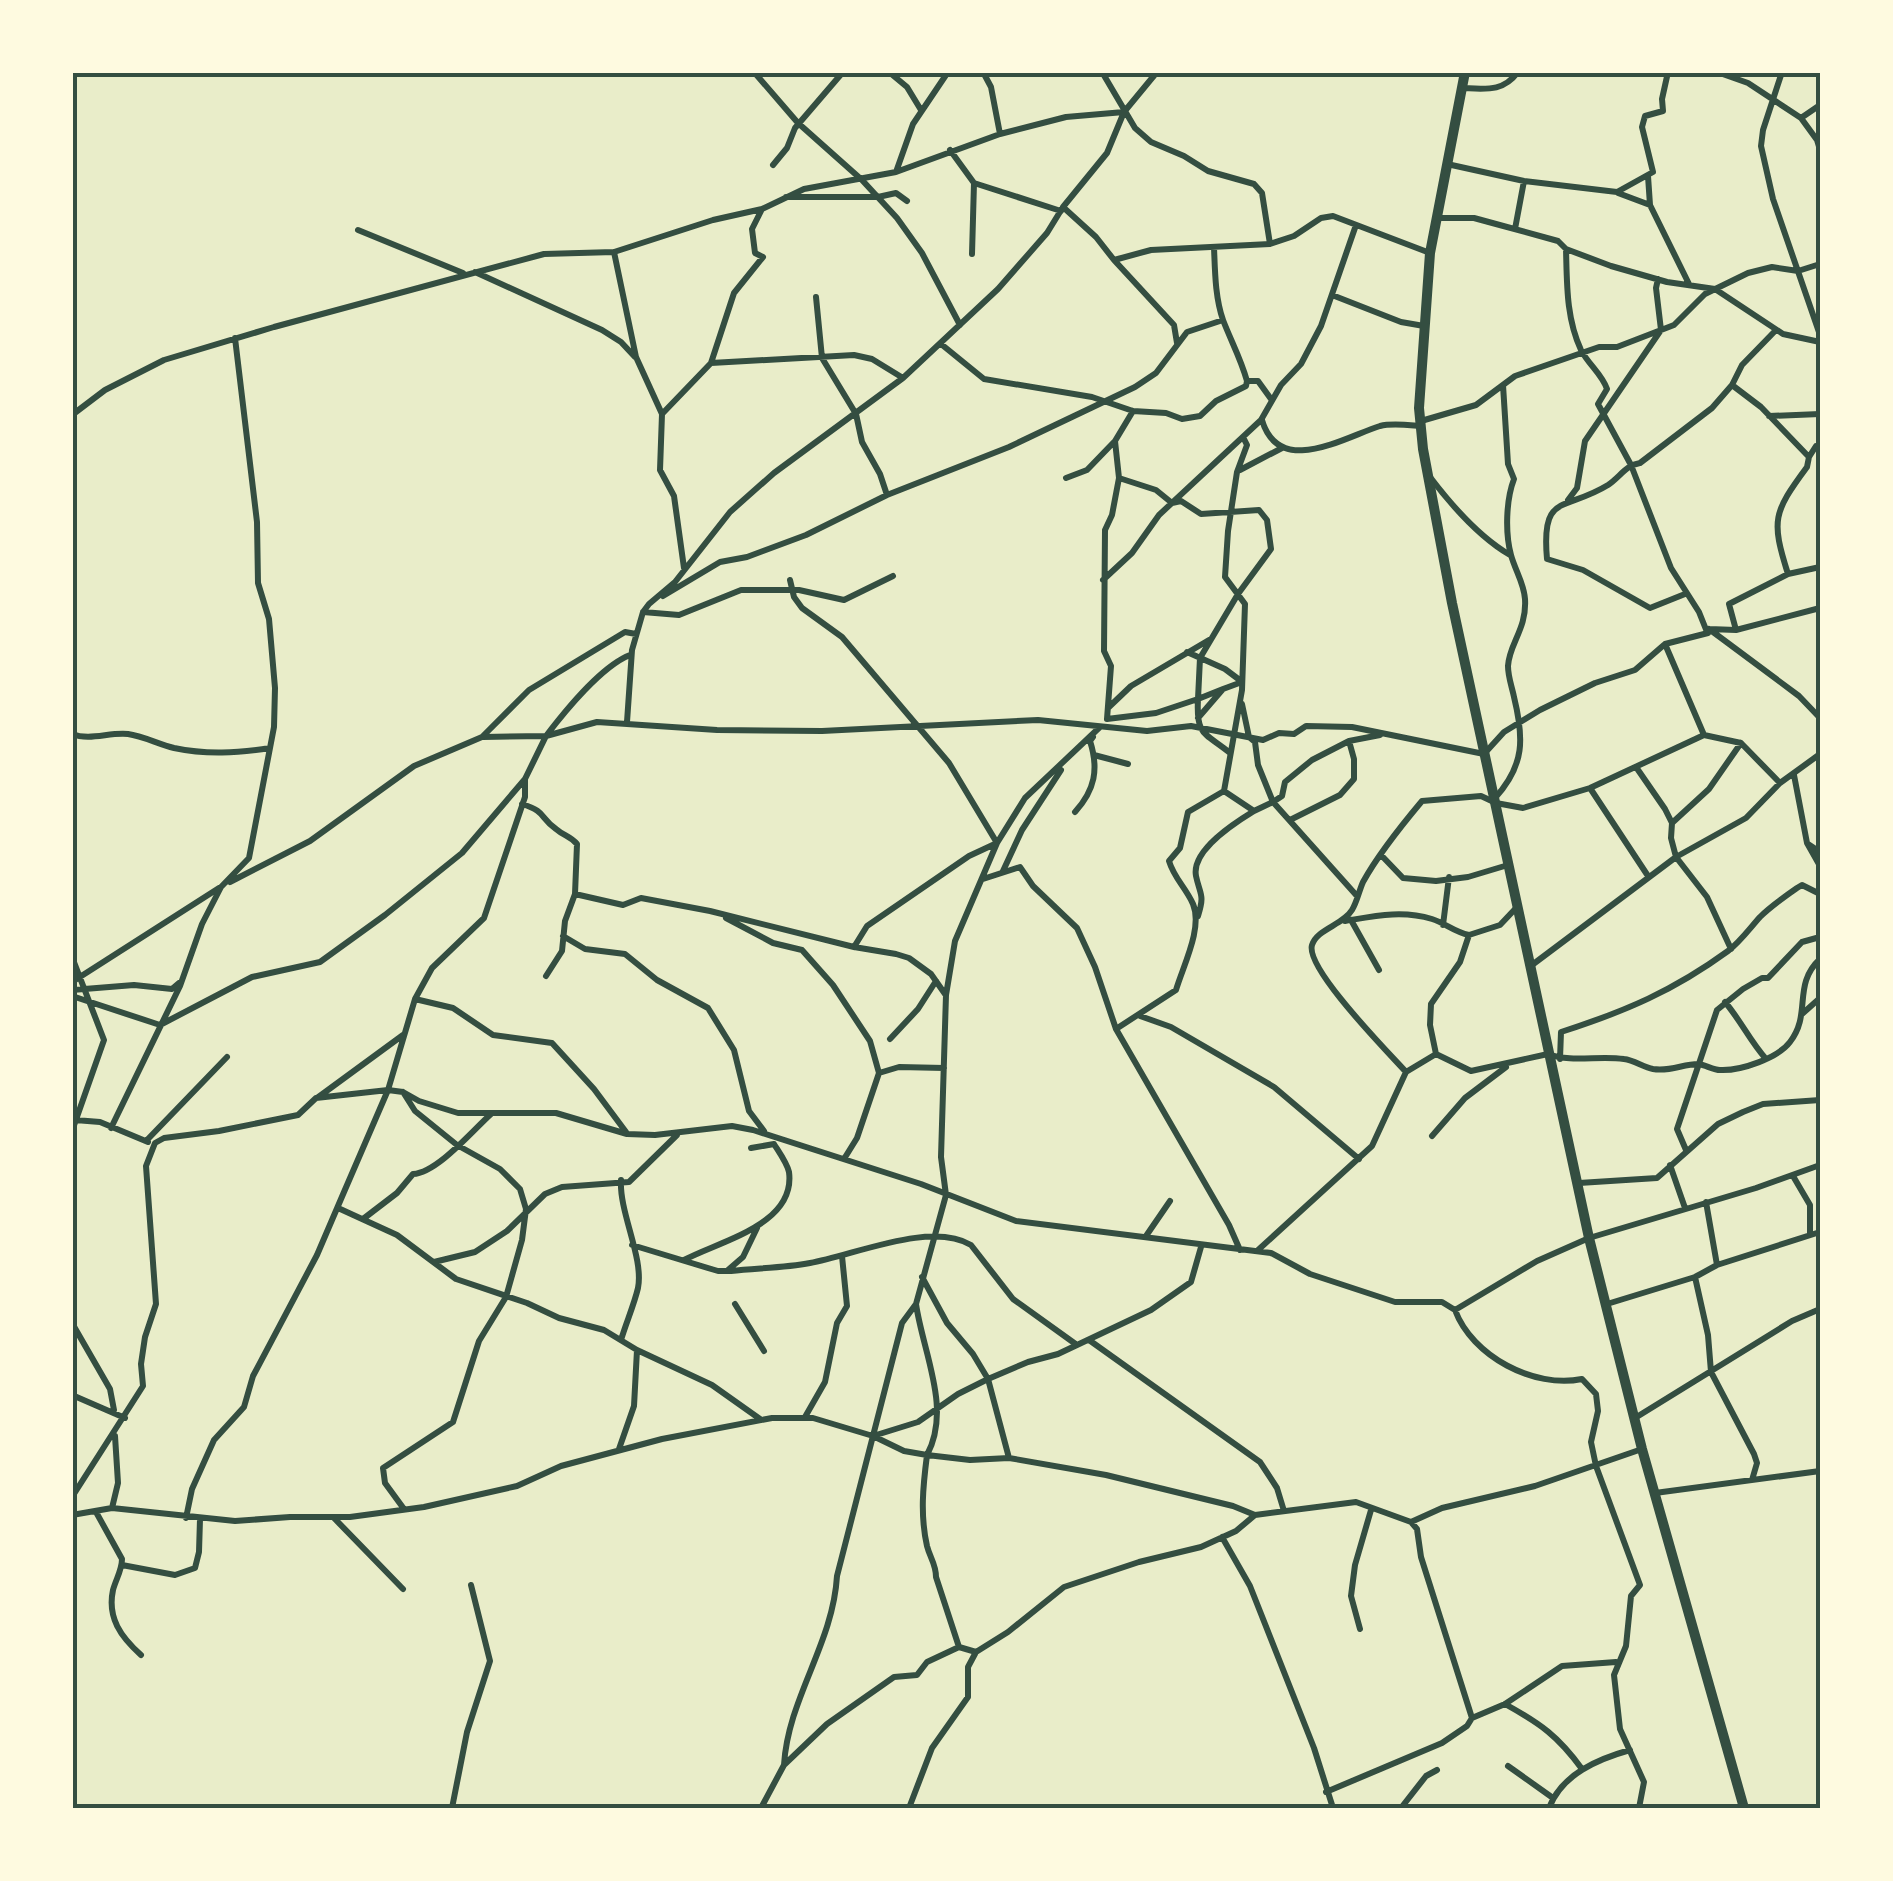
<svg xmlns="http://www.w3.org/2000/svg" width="1893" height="1881" viewBox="0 0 1893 1881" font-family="'Times New Roman',serif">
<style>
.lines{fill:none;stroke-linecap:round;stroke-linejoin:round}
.minor{stroke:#344e41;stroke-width:6}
.trunk{stroke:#344e41;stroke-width:10}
.neatline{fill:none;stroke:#344e41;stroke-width:4}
</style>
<rect width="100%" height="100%" fill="#e9edc9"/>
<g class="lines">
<path class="minor" d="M754 72 798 123 862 180 897 218 922 253 960 325
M889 72 907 87 921 110
M983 72 991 87 1000 134
M1102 72 1135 128 1151 142 1184 156 1208 171 1254 184 1262 193 1270 244
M1717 72 1748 83 1801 118 1820 105
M1782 72 1763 130 1761 146 1773 199 1820 335
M1462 88C1487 89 1503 92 1518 72
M1801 118 1817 140 1820 150
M950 150 974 183 1061 211
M1447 164 1524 181 1617 192 1653 172 1642 127 1645 116 1663 111 1662 99 1668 72
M773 165 787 148 795 128 843 72
M896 172 913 124 948 72
M1648 176 1650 205
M1618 193 1650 205 1689 284
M786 197H878L896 193 907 201
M1063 207 1096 237 1114 260 1151 250 1270 244 1294 236 1321 218 1333 216 1430 253
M1438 218H1474L1496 224 1558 241 1566 249 1611 266 1667 282 1715 289 1783 334 1820 342
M1515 229 1524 181
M358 230 463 273
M1214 247C1215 271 1215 297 1223 320 1231 341 1241 359 1247 381
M1566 249C1567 283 1566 318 1581 350 1588 364 1602 374 1607 389L1598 404 1631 465 1671 568 1699 612 1707 632
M614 252 636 357 662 414 660 470 674 496 684 568
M972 254 974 183
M1114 260 1174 325 1177 343
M475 272 602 330 621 342 635 357
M1332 295 1401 322 1424 326
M816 297 822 358 856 414 862 442 880 474 887 495
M941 344 984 379 1092 397 1133 411 1166 413 1182 419 1200 416 1216 401 1246 386 1247 381
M711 363 854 355 872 359 903 378
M1247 381H1258L1271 399
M1732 385 1761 407 1809 457 1807 467C1773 513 1771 520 1788 574
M662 414 711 363 734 293 763 257 755 253 752 229 761 211
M72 415 105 390 164 360 274 327 544 254 614 252 713 220 762 209 804 189 896 172 1000 134 1066 117 1124 112 1157 72
M1769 416 1820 414
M1262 420C1279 478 1345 437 1380 426 1392 423 1407 425 1420 426
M1421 421 1476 405 1515 376 1599 347H1617L1674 325 1705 294 1748 273 1772 267 1798 271 1820 264
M1809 457 1816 446H1820
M1240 470 1282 448
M1430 477C1452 506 1479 537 1510 555
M1066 478 1087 470 1114 442
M1568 500 1577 488 1585 441 1661 330 1656 288 1658 279
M790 580 794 597 802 608 842 637 949 763 997 843
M1103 580 1132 553 1159 515 1261 420 1281 385 1301 364 1321 326 1356 225
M1685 594 1650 608 1583 570 1547 559C1541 492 1564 512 1608 485 1620 477 1626 465 1640 463L1712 408 1732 385 1742 365 1776 330
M663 596 720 562 747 557 806 535 887 495 1009 447 1135 387 1156 373 1187 332 1223 320
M643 612 679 615 741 590H799L844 600 893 576
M1709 629 1799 696 1820 718
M1736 630 1729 604 1788 574 1820 567
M1665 644 1704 735
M1187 652 1225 669 1241 681
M1223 689 1198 699C1196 736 1204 732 1230 753
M1242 704 1249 737 1255 742 1258 765 1273 802 1282 796 1285 782 1312 760 1349 741 1380 735
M1109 707 1131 686 1209 640
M1198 718 1223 689 1242 682
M1107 719 1156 713 1198 699 1200 658 1238 594 1271 549 1267 520 1259 510 1201 514 1181 501 1172 503 1156 490 1119 478
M1107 719 1111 666 1104 651 1105 530 1112 515 1119 478 1115 441 1133 411
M627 722 632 650 643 612 649 604 675 582 730 512 774 473 903 378 998 289 1047 233 1063 207 1107 153 1124 112
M72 734C90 741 109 732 128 734 143 736 158 744 174 748 207 755 237 753 270 748
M483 737 546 736C565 711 602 666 630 655
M1094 755 1128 764
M1636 767 1665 809 1672 823 1671 838 1676 857 1707 897 1731 949
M1794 775 1807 843 1820 866
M1590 788 1648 876
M1224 791 1254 811 1273 802 1357 896
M1495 798C1525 765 1524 738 1514 697 1512 687 1508 677 1508 666 1509 644 1527 629 1525 599 1524 583 1515 570 1511 555 1505 533 1506 500 1514 479L1508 464 1503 385
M522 804C547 812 539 817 556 829 564 836 570 836 577 844L575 894 565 921 562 951 546 976
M1075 812C1095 790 1099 769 1090 741L1093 737
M1290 820 1340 795 1354 779V759L1349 741
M1672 823 1709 789 1741 743
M1808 844 1820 852
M1381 855 1403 878 1436 881 1468 877 1508 865
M1003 871 1022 830 1061 770
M983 879 1020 867 1033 886 1077 928 1095 967 1116 1029 1229 1225 1240 1250
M230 882 310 841 414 766 482 737 529 690 625 632 636 634
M575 894 623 905 641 898 710 911 854 947 896 954 909 958 931 974 945 994
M1198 916C1205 894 1200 895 1196 876 1191 850 1236 822 1254 811
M726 918 773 943 802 950 833 985 870 1041 879 1073 857 1138 844 1159
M1351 920 1379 970
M1345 921C1375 916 1402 910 1432 919 1445 923 1454 932 1469 935
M1443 925 1449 877
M563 936 585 949 625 954 657 980 708 1008 734 1050 749 1111 764 1131
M854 947 867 926 969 856 997 843
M72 957 104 1040 72 1131
M1532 965 1676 857 1746 818 1780 783 1820 754
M1820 976V983
M72 982 219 888
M72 990 134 985 172 989 179 983
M72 996 160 1025 252 977 320 962 385 915 462 853 525 779
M415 999 453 1008 493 1035 552 1043 594 1089 626 1132
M1725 1002C1741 1021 1750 1041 1766 1059
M1802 1014 1820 998
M1140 1016 1171 1027 1274 1087 1359 1159
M1116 1029 1176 990C1183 966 1203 928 1193 904 1186 888 1174 878 1169 861L1180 848 1188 812 1224 791 1242 690 1245 604 1225 577 1228 531 1237 472 1247 445 1243 437
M890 1039 918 1009 936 981
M1436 1054 1471 1071 1548 1054C1572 1063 1599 1055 1624 1059 1634 1060 1643 1067 1653 1069 1670 1072 1683 1064 1698 1064 1706 1065 1713 1070 1720 1070 1741 1071 1778 1058 1790 1042 1812 1014 1792 985 1820 959
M1436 1054 1430 1025 1431 1004 1460 962 1469 935 1500 925 1517 907
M1560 1059 1561 1032C1626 1011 1673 991 1728 951 1740 942 1750 928 1760 917 1771 906 1784 897 1797 888L1802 885 1820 894
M1406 1072C1388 1052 1305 968 1312 945 1317 929 1343 925 1352 910 1357 902 1359 891 1363 882 1379 853 1401 826 1422 801L1481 796 1496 803 1523 808 1590 788 1704 735 1741 743 1780 783
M879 1073 899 1067 944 1068
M403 1092 415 1111 457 1145 500 1169 520 1189 526 1209 522 1240 506 1297 479 1341 453 1422 383 1468 385 1483 404 1509
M317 1098 403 1035
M75 1120 100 1122 148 1142
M111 1128 180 986 202 924 221 887 249 858 274 727 275 688 269 619 258 583 257 522 235 338
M1432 1136 1465 1098 1506 1067
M147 1140 227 1057
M1686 1150 1677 1129 1717 1010 1743 989 1762 978H1768L1802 942 1820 937
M1670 1165 1685 1208
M1793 1176 1810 1205V1235
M621 1180C619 1212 644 1258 638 1288 634 1305 626 1323 621 1340
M1579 1183 1657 1178 1718 1124 1743 1112 1763 1104 1820 1100
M1706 1202 1717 1265
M338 1208 397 1235 456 1279 527 1303 559 1318 604 1330 637 1350 712 1385 760 1419
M363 1219 397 1193 413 1174C437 1173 472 1131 491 1114
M1146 1236 1170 1201
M632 1245 718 1271H731C757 1268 784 1268 810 1263 855 1255 930 1221 971 1245L1013 1299 1077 1345
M1257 1251 1372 1146 1406 1072 1436 1054
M684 1260C719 1241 796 1225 789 1172 787 1163 779 1152 774 1144L751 1148
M434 1262 475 1252 507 1231 545 1194 562 1187 629 1182 677 1135
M728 1270 743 1257 757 1228
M922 1277 947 1323 973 1354 988 1379 1009 1458
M1695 1277 1708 1335 1711 1372 1754 1454 1757 1463 1752 1480
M735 1304 764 1351
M916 1304C923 1353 952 1408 927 1455L970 1460 1009 1458 1106 1475 1233 1506 1255 1515
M1607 1304 1695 1277 1717 1265 1820 1232
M1455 1310C1472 1356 1534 1389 1582 1379L1596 1394 1598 1411 1591 1442 1596 1466 1640 1585 1631 1596 1626 1646 1614 1675 1620 1729 1644 1782 1639 1808
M72 1323 110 1389 114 1410
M1089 1340 1260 1462 1277 1488 1284 1511
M72 1395 125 1418
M805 1417 825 1382 837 1323 847 1306 842 1256
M1635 1418 1792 1321 1820 1309
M873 1436 918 1422 958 1394 988 1379 1028 1362 1058 1354 1151 1310 1191 1282 1201 1247
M619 1449 634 1406 637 1350
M1655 1493 1820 1471
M72 1497 143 1386 141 1364 145 1337 156 1304 146 1166 155 1143 164 1138 219 1131 298 1115 316 1098 388 1090 403 1092 419 1101 458 1113H556L627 1134 655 1135 732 1126 753 1130 921 1184 1016 1221 1271 1253 1310 1274 1395 1302H1442L1455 1310 1537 1261 1589 1238 1756 1188 1820 1165
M112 1508 118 1483 115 1436
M96 1512 122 1559C122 1570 116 1579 113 1590 107 1618 121 1637 141 1655
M72 1515 112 1508 235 1521 290 1517H350L424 1507 517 1486 561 1466 662 1439 772 1418H813L873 1436 904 1451 927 1455C923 1486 920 1515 927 1546 930 1558 936 1564 936 1577L959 1647 976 1652
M186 1518 192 1489 214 1440 244 1407 253 1376 317 1255 344 1192 388 1090 415 999 432 968 484 918 525 797V779L546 736 597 722 717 730 822 731 1038 720 1147 731 1191 726 1263 740 1279 733 1294 734 1306 726 1352 727 1484 754 1504 732 1540 710 1595 683 1635 670 1665 644 1708 633 1709 629 1736 630 1820 608
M334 1518 403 1589
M1411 1522 1417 1529 1421 1557 1472 1718
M1222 1537 1250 1586 1314 1748 1333 1808
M122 1565 175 1575 195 1568 199 1552 200 1519
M1360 1629 1351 1596 1355 1565 1371 1510
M1505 1704C1541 1724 1558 1736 1582 1769
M784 1765C788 1698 833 1644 837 1576L902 1323 916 1304 946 1195 941 1157 946 995 955 941 997 843 1025 798 1100 727
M1508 1766 1553 1798
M1326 1792 1442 1743 1467 1726 1472 1718 1505 1704 1562 1666 1616 1662
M452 1808 467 1732 490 1661 471 1585
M761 1808 784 1765 827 1724 894 1677 917 1675 927 1662 959 1647
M909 1808 932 1748 968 1697V1667L976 1652 1008 1632 1064 1587 1139 1562 1201 1547 1236 1531 1255 1515 1356 1502 1411 1522 1442 1508 1535 1486 1642 1449
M1401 1808 1426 1776 1437 1770
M1549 1808C1562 1774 1598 1759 1630 1750"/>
<path class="trunk" d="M1465 72 1430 253 1419 408 1423 449 1452 603 1589 1238 1642 1449 1744 1808"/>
</g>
<rect width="1893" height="1881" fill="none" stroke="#fefae0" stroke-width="150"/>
<rect x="75" y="75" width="1743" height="1731" class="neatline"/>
</svg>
